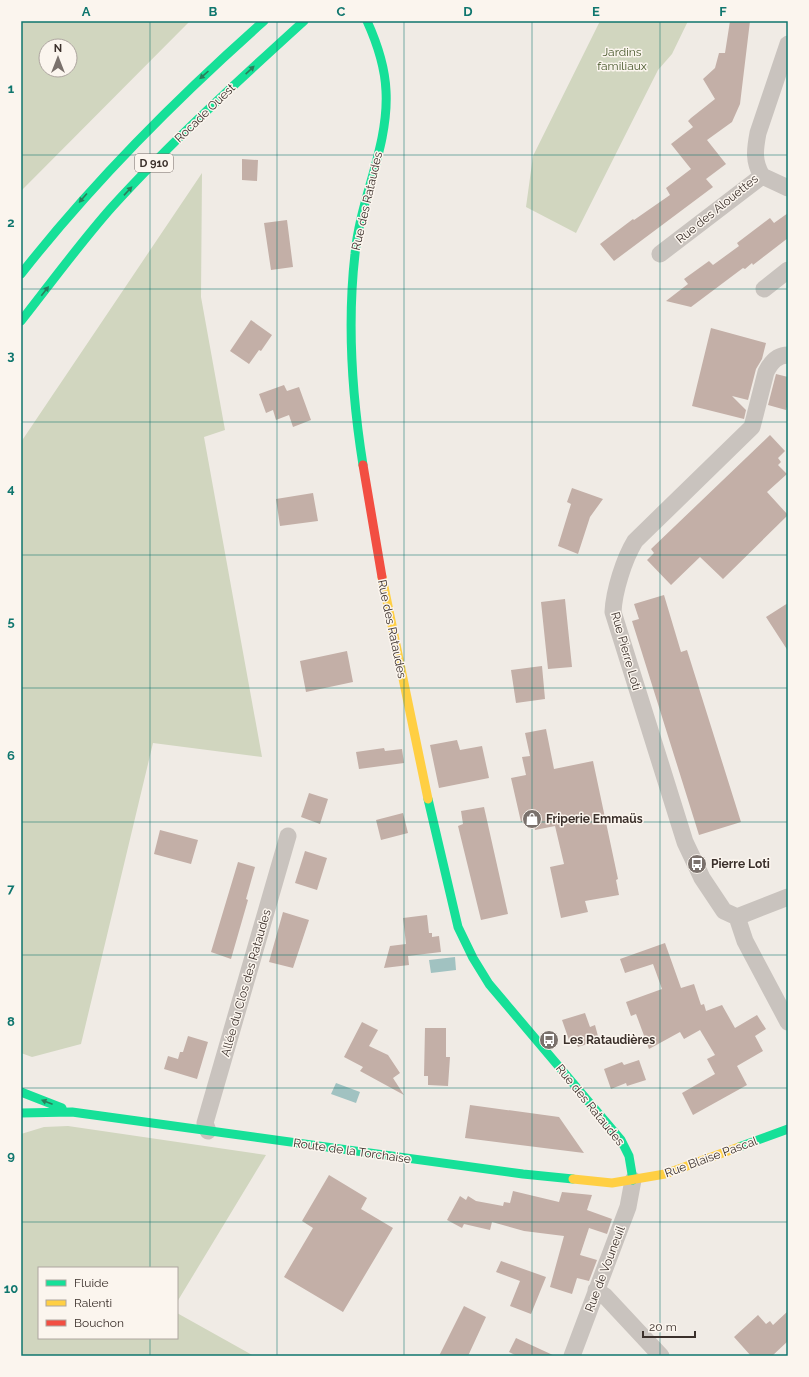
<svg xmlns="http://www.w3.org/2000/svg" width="809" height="1377" viewBox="0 0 809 1377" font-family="Raleway,sans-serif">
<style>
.green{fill:#d1d6bf;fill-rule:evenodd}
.water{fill:#a1c2c1}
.building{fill:#c3afa7}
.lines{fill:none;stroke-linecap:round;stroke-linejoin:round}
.street{stroke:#c9c3be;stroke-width:17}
.fast{stroke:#16e098;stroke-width:9}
.slow{stroke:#ffcf43;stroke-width:9}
.jam{stroke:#f24e42;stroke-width:9}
.oneway{fill:#2a7f5c}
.grid{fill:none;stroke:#0f766e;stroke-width:1;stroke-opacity:0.55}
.labels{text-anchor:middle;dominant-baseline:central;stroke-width:3;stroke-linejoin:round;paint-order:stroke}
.shield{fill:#fbf5ee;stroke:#756b66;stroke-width:1}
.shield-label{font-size:11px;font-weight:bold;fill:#3b302b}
.park-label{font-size:12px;fill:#4a5a2e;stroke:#fbf5ee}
.street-label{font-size:12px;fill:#3b302b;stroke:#fbf5ee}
.poi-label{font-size:12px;font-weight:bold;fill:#3b302b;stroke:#fbf5ee;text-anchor:start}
.neatline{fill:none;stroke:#0f766e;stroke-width:1.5}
.grid-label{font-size:13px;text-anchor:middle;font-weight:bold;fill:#0f766e}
</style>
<rect width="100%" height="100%" fill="#f0ebe5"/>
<path class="green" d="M21 21H190L21 191ZM46 46H70V70H46Z
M600 21H688L672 54 658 70 576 233 526 207 533 156Z
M202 173 201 297 225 430 204 437 262 757 153 743 81 1044 32 1057 21 1053V442Z
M68 1126 266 1155 177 1302V1268H39V1338H177V1313L254 1356H21V1134L44 1127Z"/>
<path class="water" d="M455 957 456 970 431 973 429 960Z
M336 1083 360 1092 356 1103 331 1094Z"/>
<path class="building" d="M730 21H750L740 104 732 122 707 140 726 164 706 179 713 187 614 261 600 244 633 219 634 220 670 195 666 188 691 169 671 144 693 127 688 121 691 118 715 99 703 79 715 68 719 53H725Z
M242 159 258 160 257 181 242 180Z
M788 213V238L753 265 752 263 745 269 743 268 691 307 666 301 688 284 684 279 709 261 713 265 739 246 737 243 770 218 774 223Z
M287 220 293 267 271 270 264 223Z
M251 320 272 335 261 351 259 350 249 364 230 351Z
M711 328 766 343 762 359 756 369 748 400 732 396 746 410 744 419 692 406Z
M776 374 788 377V403L786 410 768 405Z
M284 385 287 391 299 387 311 420 293 427 289 415 276 420 273 410 266 413 259 394Z
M770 435 785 451 778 458 781 462 778 465 787 474 767 492 788 515 723 579 700 557 671 585 647 560 654 553 651 549Z
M572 488 603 499 590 517 578 554 558 546 571 504 567 502Z
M313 493 318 521 280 526 276 499Z
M664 595 681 652 687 650 741 822 699 835 632 621 639 619 634 604Z
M565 599 572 667 548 669 541 602Z
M788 603V651L766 617Z
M347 651 353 682 306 692 300 661Z
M542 666 545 699 516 703 511 670Z
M546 729 554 769 593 761 618 879 616 880 619 895 585 901 588 912 561 918 550 867 564 864 555 826 535 830 533 819 521 822 511 778 526 775 522 757 530 756 525 733Z
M457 740 460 750 482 746 489 778 439 788 430 745Z
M384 748 385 751 402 749 404 763 359 769 356 752Z
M309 793 328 799 320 824 301 817Z
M484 807 508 914 481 920 458 826 463 824 461 811Z
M403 813 408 833 381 840 376 820Z
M160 830 198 840 191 864 154 854Z
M305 851 327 858 317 890 295 883Z
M238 862 255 867 246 899 248 900 231 959 211 952Z
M283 912 309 920 293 968 269 962Z
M427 915 429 933H432V937L439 936 441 952 408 956 409 965 384 968 390 946 406 944 403 918Z
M665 943 681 988 694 984 701 1005 704 1004 706 1011 722 1005 735 1028 757 1015 766 1029 755 1036 763 1051 737 1066 747 1085 693 1115 682 1093 715 1074 707 1059 715 1055 700 1030 684 1039 680 1032 649 1049 636 1014 631 1016 626 1002 662 989 653 964 625 973 620 959Z
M585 1013 590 1027 595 1025 599 1040 578 1047 574 1038 569 1040 562 1020Z
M362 1022 378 1030 369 1046 388 1055 400 1073 393 1078 404 1095 360 1071 363 1067 344 1057Z
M425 1028H446V1057H450L448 1086 428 1085V1076H424Z
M188 1036 208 1042 197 1079 164 1069 168 1056 178 1059 180 1052H183Z
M639 1060 646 1080 627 1086 626 1083 611 1089 604 1069 622 1062 624 1065Z
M470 1105 559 1117 584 1153 465 1138Z
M329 1175 367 1198 361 1209 393 1228 343 1312 284 1277 313 1228 302 1221Z
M513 1191 559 1202 562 1192 592 1195 587 1210 612 1219 607 1234 589 1228 580 1255 597 1260 589 1281 577 1278 572 1294 550 1287 564 1236 524 1231 492 1222 490 1230 464 1224 462 1228 447 1220 460 1196 466 1200 468 1196 476 1201 503 1206 504 1202 510 1203Z
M501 1261 546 1277 531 1314 510 1306 520 1281 496 1272Z
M464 1306 486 1317 468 1356H439Z
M788 1311V1341L772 1356H751L734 1337 758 1315 766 1324 770 1321 773 1325Z
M516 1338 555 1356H517L509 1352Z"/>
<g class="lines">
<path class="street" d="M762 176 788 188
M660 254 762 176C753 161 755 149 758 133L788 44
M764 289 788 270
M788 355C777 355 771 362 766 372L752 427 635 541C624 559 614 591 613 612L685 842 702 878 724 911 737 917 745 941 788 1022
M737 917 788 897
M208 1131 205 1123 288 836
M596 1290 605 1296 661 1356
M572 1356 628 1207 633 1180"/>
<path class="fast" d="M21 274C94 181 176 99 264 21
M21 321C51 283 80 243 112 207 172 141 238 81 304 21
M363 465C352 396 347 324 355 254 360 199 389 146 386 91 385 66 377 43 367 21
M428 799 458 927 473 958 489 984 621 1140 629 1156 633 1180
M21 1092 62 1108
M21 1113 72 1112 523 1174 573 1179
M739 1147 788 1129"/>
<path class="slow" d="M382 577 428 799
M573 1179 612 1183 665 1174 739 1147"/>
<path class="jam" d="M363 465 382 577"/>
</g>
<defs><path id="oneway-solid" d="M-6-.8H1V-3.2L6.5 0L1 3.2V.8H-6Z"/></defs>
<g class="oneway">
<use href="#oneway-solid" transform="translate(250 70) rotate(-43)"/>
<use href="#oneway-solid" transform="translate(204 75) rotate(138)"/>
<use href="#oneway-solid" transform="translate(128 191) rotate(-47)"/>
<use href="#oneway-solid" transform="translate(83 198) rotate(131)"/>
<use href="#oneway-solid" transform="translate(45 291) rotate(-52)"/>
<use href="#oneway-solid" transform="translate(47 1102) rotate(-159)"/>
</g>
<path class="grid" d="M150 21V1268M277 21V1356M404 21V1356M532 21V1356M660 21V1356M21 155H788M21 289H788M21 422H788M21 555H788M21 688H788M21 822H788M21 955H788M21 1088H788M21 1222H788M150 1338V1356"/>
<defs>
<symbol id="shop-disc" viewBox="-11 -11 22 22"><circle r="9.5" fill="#7a716c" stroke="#fbf5ee"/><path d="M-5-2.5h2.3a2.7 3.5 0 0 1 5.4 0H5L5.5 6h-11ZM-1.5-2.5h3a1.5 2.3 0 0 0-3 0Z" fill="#fff"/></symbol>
<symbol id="bus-disc" viewBox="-11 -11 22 22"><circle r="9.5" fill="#7a716c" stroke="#fbf5ee"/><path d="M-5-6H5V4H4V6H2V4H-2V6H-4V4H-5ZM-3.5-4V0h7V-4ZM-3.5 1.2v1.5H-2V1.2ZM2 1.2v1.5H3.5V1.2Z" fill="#fff"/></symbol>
</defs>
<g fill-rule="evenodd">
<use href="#shop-disc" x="521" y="808" width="22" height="22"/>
<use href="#bus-disc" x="686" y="853" width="22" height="22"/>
<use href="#bus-disc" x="538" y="1029" width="22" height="22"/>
</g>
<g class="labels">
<rect class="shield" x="135" y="154" width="38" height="18" rx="3"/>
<g class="shield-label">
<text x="154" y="163">D 910</text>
</g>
<g class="park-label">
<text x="622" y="52">Jardins<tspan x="622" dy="14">familiaux</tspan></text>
</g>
<g class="street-label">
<text transform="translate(205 113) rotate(-44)">Rocade Ouest</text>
<text transform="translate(367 201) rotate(-77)">Rue des Rataudes</text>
<text transform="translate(717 209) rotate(-39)">Rue des Alouettes</text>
<text transform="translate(392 629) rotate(78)">Rue des Rataudes</text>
<text transform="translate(626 651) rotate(74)">Rue Pierre Loti</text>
<text transform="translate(246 983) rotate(-74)">Allée du Clos des Rataudes</text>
<text transform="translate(590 1105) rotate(51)">Rue des Rataudes</text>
<text transform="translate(352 1151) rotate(8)">Route de la Torchaise</text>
<text transform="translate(711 1157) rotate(-20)">Rue Blaise Pascal</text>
<text transform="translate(605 1269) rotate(-69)">Rue de Vouneuil</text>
</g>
<g class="poi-label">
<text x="546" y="819">Friperie Emmaüs</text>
<text x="711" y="864">Pierre Loti</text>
<text x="563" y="1040">Les Rataudières</text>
</g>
</g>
<rect width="809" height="1377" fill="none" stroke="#fbf5ee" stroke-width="44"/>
<rect x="38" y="1267" width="140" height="72" fill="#fbf5ee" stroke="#aea6a0"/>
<rect x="46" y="1280" width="20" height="6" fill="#16e098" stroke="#aea6a0"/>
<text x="74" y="1287" font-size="12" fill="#3b302b">Fluide</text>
<rect x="46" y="1300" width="20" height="6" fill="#ffcf43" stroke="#aea6a0"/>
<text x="74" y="1307" font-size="12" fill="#3b302b">Ralenti</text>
<rect x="46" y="1320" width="20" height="6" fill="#f24e42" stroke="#aea6a0"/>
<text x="74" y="1327" font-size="12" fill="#3b302b">Bouchon</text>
<g transform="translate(58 58)"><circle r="19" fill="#fbf5ee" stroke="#aea6a0"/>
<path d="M0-3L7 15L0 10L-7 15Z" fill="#7a716c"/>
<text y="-6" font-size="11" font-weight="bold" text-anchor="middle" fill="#3b302b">N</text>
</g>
<path d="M643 1331v6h52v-6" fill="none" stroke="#3b302b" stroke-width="2"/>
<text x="649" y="1331" font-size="12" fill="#3b302b" stroke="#fbf5ee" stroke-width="3" paint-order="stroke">20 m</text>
<rect x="22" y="22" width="765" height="1333" class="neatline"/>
<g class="grid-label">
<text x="86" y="16">A</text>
<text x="213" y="16">B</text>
<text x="341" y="16">C</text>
<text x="468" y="16">D</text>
<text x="596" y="16">E</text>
<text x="723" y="16">F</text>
<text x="11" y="93">1</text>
<text x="11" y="227">2</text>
<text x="11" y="360">3</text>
<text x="11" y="493">4</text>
<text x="11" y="626">5</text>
<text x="11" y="760">6</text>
<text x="11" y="893">7</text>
<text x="11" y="1026">8</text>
<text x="11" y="1160">9</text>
<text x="11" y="1293">10</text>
</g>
</svg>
